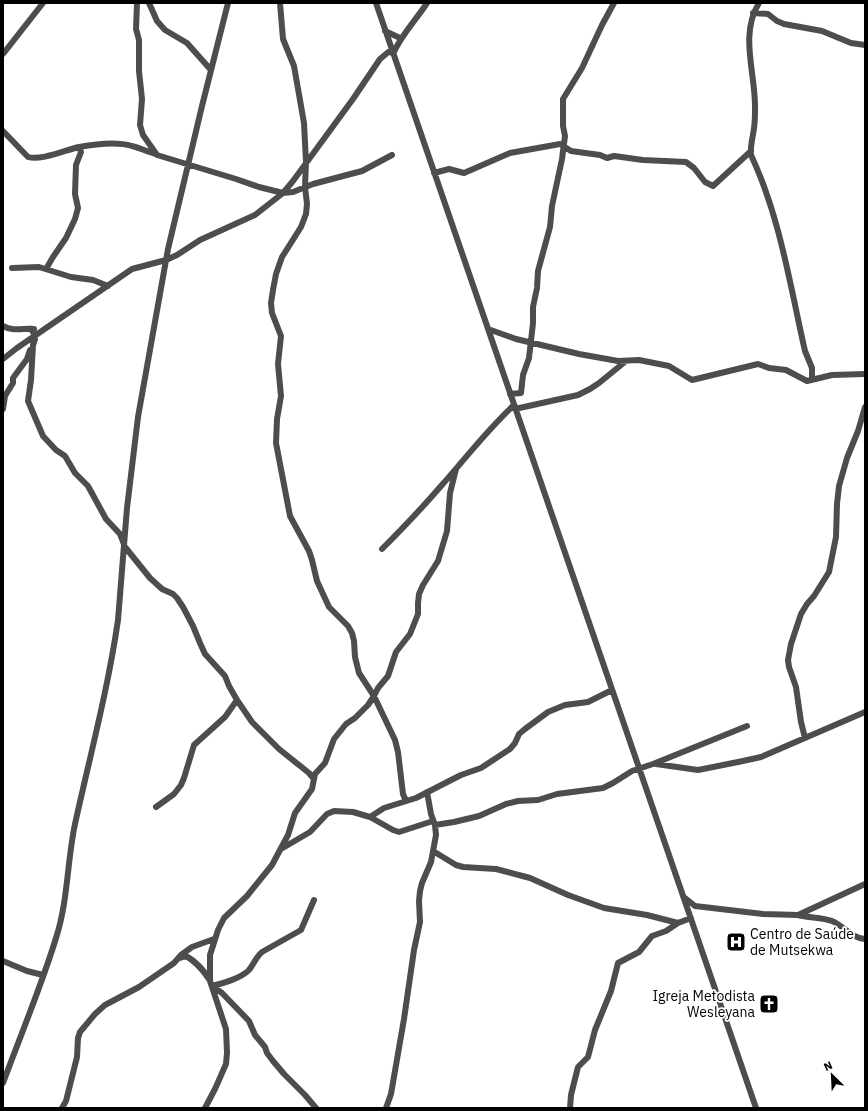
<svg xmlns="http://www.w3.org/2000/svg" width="868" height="1111" viewBox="0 0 868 1111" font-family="'IBM Plex Sans',sans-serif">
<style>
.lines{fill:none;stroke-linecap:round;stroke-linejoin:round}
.minor{stroke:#4d4d4d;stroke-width:6}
.labels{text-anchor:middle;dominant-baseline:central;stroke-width:3.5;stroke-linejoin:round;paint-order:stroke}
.poi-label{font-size:14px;fill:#000;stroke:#fff;text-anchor:start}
</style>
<rect width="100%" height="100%" fill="#fff"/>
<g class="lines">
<path class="minor" d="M137 3 136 29 139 40V71L142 99 140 125 143 135 157 155 236 179 259 187 283 193 293 192 313 184 362 171 392 155
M149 3 157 21 165 30 187 43 211 70
M280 3 283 39 294 66 304 123 306 162 305 187 307 204 306 214 301 227 282 257 276 274 273 290 271 303 272 313 281 336 278 364 281 396 277 419 276 443 290 516 309 551 312 560 317 581 329 607 348 626 352 633 354 641 355 657 359 673 374 696 395 740 398 752 403 794 406 801
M376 3 756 1108
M759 3C739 35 756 74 755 109 755 115 755 122 754 128 753 137 750 146 751 155 780 217 790 285 805 351L812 368V380
M753 13 768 14 777 21 784 24 822 31 851 43 865 45
M385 31 400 38
M3 54 43 3
M393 54C401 35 416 20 427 3
M3 131 28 157C41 161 65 150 79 147 95 144 116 141 132 146 140 148 148 152 156 154
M434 173 449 169 464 173 510 153 560 144 571 151 600 155 607 158 614 156 643 160 686 162 694 168 705 182 713 186 751 151
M12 268 39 267 71 277 93 280 108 286
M46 269 53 257 66 238 75 219 78 208 75 194 76 165 81 152 79 147
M3 326C14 332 23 328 34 329
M31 329 35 335V339L33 345 31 380 28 401 43 436 56 450 65 456 75 473 88 486 106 519 120 534 125 547 150 578 162 589 173 594 177 598 183 607 193 626 200 643 205 654 225 676 229 686 237 700 252 722 279 749 309 773 314 779
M488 329 516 339 579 354 618 361 639 360 669 366 692 380 758 364 769 368 786 370 807 381 832 375 865 374
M3 359 17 348 132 269 166 260 177 255 200 240 255 215 283 193 293 181 353 99 380 59 392 49
M510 394 521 393 523 375 529 358 533 323V307L537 288 538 271 550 227 552 206 562 159 565 136 563 126V99L582 68 602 25 614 3
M3 409 5 396 13 383V378L27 359 30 350
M515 409 578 395 590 389 599 383 626 361
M382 549C402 529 422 508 441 486 465 459 487 430 514 405
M805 738 801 722 796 687 789 667 788 660 791 644 801 614 807 604 814 596 829 572 836 537 837 504 839 486 847 458 858 431 865 407
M656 764 698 770 743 761 761 757 865 712
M156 807 174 794 181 785 184 778 194 745 225 717 237 700
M370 817 384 808 416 798 461 775 481 768 510 749 515 743 519 734 525 729 548 712 565 705 588 702 612 690
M435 825 454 822 479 816 506 804 518 801 538 800 557 794 603 788 613 783 632 771 653 764 747 726
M281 849 310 832 327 814 334 811 353 812 370 817 393 830 399 832 433 821
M433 851 456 865 463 867 496 869 530 878 568 895 604 908 647 915 678 923 691 918
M685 898 695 906 763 914 798 915 865 884
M314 900 301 930 262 952C256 957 254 964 249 970 240 979 223 983 212 986L222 993 249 1021 255 1035 265 1047 267 1053 273 1061 284 1074 305 1095 316 1108
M798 915C809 918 822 917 832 921 844 926 851 938 865 939
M179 958 186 956C197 962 203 970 209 979
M3 961 27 971 43 975
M3 1083C21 1034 41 987 56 938 68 901 67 862 75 824 90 756 108 689 118 620L127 508 138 417 168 249 202 106 228 3
M62 1108 66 1101 77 1057 78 1038 80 1032 95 1014 105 1005 139 987 174 963 181 955 192 947 214 939
M205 1108 215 1089 226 1064 227 1053 226 1029 210 981V955L218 930 224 918 247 896 272 865 288 835 295 813 312 789 315 774 325 763 334 739 346 724 355 718 368 705 374 696 378 688 388 676 396 652 410 634 418 614V603L419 594 423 585 438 561 447 531 450 493 456 469
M386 1108 391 1094 404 1019 414 950 420 922 419 901 420 891 422 883 431 862 436 835 435 825 431 814 427 792
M570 1108 571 1095 578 1067 588 1057 595 1030 611 991 618 963 639 952 652 936 666 931 678 923"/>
</g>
<defs>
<symbol id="hospital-square" viewBox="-11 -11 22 22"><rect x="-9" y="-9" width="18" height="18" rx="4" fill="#000" stroke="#fff"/><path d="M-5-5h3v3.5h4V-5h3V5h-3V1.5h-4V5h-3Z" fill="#fff"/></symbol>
<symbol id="church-square" viewBox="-11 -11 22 22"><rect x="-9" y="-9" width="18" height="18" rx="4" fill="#000" stroke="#fff"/><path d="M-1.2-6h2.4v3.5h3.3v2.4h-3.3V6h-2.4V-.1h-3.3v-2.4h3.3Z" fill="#fff"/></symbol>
</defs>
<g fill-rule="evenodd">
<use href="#hospital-square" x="725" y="931" width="22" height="22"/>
<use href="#church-square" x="758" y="993" width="22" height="22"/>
</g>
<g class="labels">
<g class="poi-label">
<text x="750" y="934">Centro de Saúde<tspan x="750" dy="16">de Mutsekwa</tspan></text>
<text x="755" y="996" text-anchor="end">Igreja Metodista<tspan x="755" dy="16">Wesleyana</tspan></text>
</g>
</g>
<rect width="868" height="1111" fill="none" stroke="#000000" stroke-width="8"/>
<g transform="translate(832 1075) rotate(336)" stroke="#ffffff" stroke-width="3" paint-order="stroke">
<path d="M0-3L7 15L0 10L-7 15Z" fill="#000000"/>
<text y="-6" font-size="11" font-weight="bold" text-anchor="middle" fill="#000000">N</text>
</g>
</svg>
